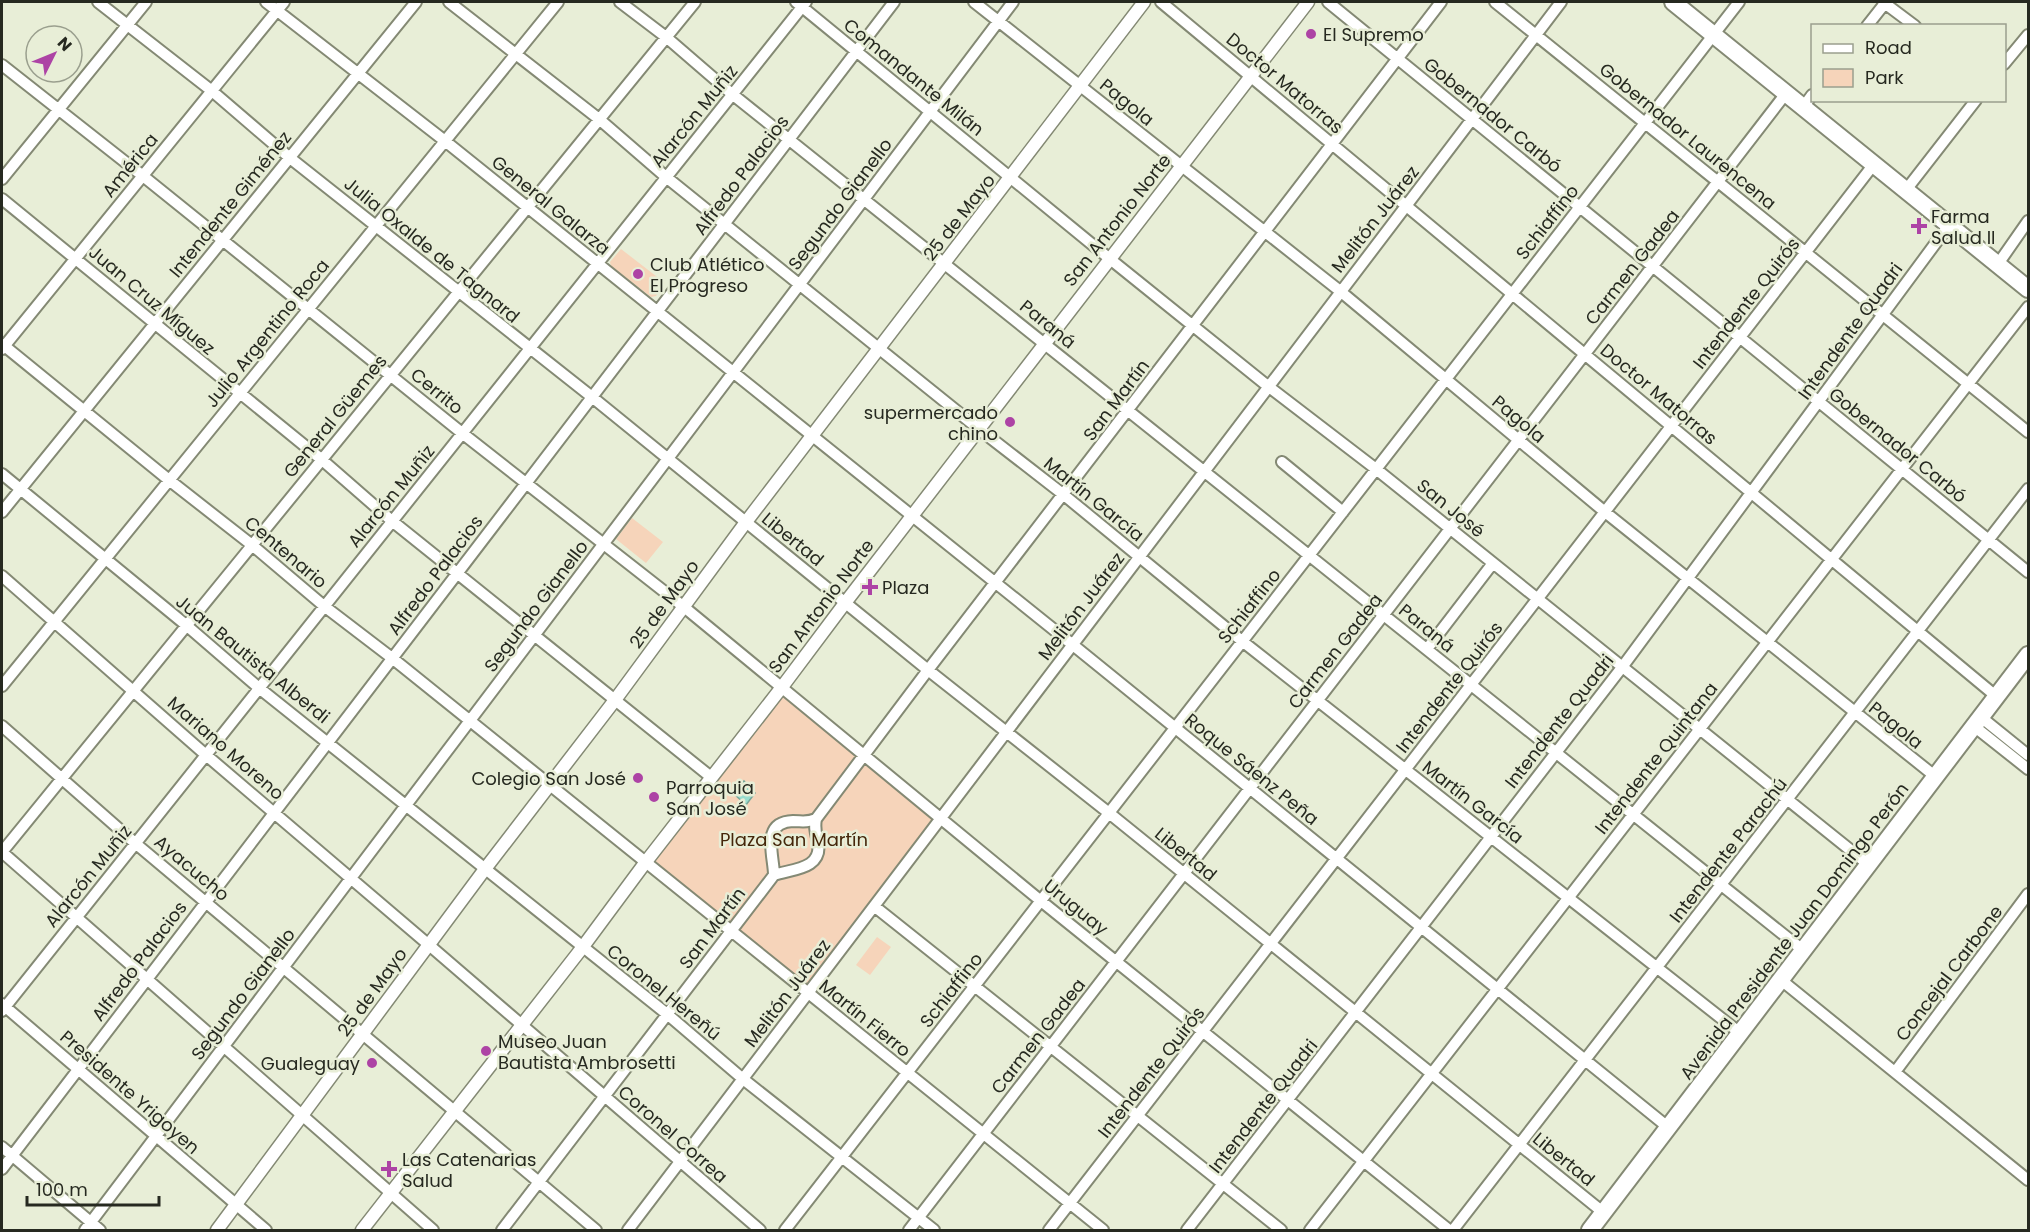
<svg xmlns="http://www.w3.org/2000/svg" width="2030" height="1232" viewBox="0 0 2030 1232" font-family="Poppins,sans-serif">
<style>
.green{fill:#f6d4ba}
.water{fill:#9addce;stroke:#77a79a;stroke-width:1.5}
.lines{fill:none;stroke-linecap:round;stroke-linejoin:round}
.minor-casing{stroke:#848974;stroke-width:14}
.tertiary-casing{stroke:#848974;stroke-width:15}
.trunk-casing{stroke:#848974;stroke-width:20}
.minor{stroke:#fff;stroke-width:10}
.tertiary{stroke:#fff;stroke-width:12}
.trunk{stroke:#fff;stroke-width:16}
.poi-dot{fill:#ad43a5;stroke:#e8eed7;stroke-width:2}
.labels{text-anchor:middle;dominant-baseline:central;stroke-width:5;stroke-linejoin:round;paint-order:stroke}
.poi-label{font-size:18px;fill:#262920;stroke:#e8eed7;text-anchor:start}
.street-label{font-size:18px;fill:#262920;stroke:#e8eed7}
.park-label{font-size:18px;fill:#44260a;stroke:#e8eed7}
</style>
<rect width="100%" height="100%" fill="#e8eed7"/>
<path class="green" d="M621 249 665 283 656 296 651 297 611 266 610 262Z
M632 518 663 542 646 563 616 539Z
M782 687 941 818 808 993 645 863Z
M877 937 891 947 870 975 856 965Z"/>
<path class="water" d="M744 781 755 793 746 805 734 794Z"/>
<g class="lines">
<defs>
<path id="minor" d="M98 2 212 91 290 158 592 397 928 670 1109 813 1604 1213
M266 2 445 141 1073 645 1669 1128
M449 2 599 119 666 177 979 429 1064 495 1242 641 1740 1033
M620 2 666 37 732 94 1804 951
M796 2 1110 259 1269 387 1376 469 1869 865
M974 2 1340 291 1605 512 1936 777
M1161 2 1997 697
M1328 2 2028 572
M1495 2 2028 432
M1883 2 1915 26
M1867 26 1886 2
M2004 64 2028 35
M2 65 143 176 462 433 684 607 1041 901 1449 1230
M1804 106 1812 95
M2 179 146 2
M1906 190 1976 100
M2 199 321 459 392 521 711 777
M1998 264 2028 221
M2 344 169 480 252 545 324 606 392 658 1103 1230
M2 349 284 2
M1282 462 1343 512
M2 474 186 625 259 688 667 1014 743 1079 934 1230
M2 512 416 2
M2 576 206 755 429 945 760 1230
M1427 649 1493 563
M2 686 558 2
M1982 718 2028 755
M2 726 135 843 596 1230
M1975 727 2028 769
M2 852 695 2
M2 852 433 1230
M774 875C791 869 823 870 818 842 816 833 814 829 816 819
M874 906 1281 1230
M1781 980 2028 1180
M2 1004 266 1230
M2 1011 806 2
M1895 1072 2028 894
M2 1147 100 1230
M2 1169 894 2
M85 1230 1013 2
M502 1230 774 875C774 856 760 822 793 821 802 821 807 823 816 819L928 670 1441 2
M628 1230 1561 2
M785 1230 1739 2
M909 1230 1787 92
M1049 1230 1874 164
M1187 1230 1623 666 1949 225
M1310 1230 2028 307
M1453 1230 2028 489"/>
<path id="tertiary" d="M217 1230 485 869 615 700 746 522 1144 2
M362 1230 582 948 645 863 782 687 845 603 1308 2"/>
<path id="trunk" d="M1673 2 2028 289
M1590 1230 2028 655"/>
</defs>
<use href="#minor" class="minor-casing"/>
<use href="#tertiary" class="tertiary-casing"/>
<use href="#trunk" class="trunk-casing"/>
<use href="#minor" class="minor"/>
<use href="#tertiary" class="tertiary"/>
<use href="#trunk" class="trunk"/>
</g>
<g class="poi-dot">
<circle cx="1311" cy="34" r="6"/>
<path d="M1916 217h6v6h6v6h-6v6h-6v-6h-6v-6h6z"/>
<circle cx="638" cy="274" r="6"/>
<circle cx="1010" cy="422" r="6"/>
<path d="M867 578h6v6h6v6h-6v6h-6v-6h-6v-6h6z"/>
<circle cx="638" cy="778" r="6"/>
<circle cx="654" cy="797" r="6"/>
<circle cx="486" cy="1051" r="6"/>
<circle cx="372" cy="1063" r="6"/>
<path d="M386 1160h6v6h6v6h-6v6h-6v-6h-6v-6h6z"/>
</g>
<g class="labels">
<g class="poi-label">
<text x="1323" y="34">El Supremo</text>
<text x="1931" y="216">Farma<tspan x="1931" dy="21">Salud II</tspan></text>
<text x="650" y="264">Club Atlético<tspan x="650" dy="21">El Progreso</tspan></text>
<text x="998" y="412" text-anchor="end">supermercado<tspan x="998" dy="21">chino</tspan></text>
<text x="882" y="587">Plaza</text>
<text x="626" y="778" text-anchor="end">Colegio San José</text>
<text x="666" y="787">Parroquia<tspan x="666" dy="21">San José</tspan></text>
<text x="498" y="1041">Museo Juan<tspan x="498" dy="21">Bautista Ambrosetti</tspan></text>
<text x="360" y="1063" text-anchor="end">Gualeguay</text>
<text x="402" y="1159">Las Catenarias<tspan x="402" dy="21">Salud</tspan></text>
</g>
<g class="street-label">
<text transform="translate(914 77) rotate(39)">Comandante Milán</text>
<text transform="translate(1285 83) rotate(40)">Doctor Matorras</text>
<text transform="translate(1127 102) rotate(39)">Pagola</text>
<text transform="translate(1493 115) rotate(39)">Gobernador Carbó</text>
<text transform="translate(694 116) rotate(-51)">Alarcón Muñiz</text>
<text transform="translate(1688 136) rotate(39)">Gobernador Laurencena</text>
<text transform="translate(130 165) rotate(-51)">América</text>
<text transform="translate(741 175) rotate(-53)">Alfredo Palacios</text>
<text transform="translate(230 204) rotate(-51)">Intendente Giménez</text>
<text transform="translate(840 204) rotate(-53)">Segundo Gianello</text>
<text transform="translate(551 205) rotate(39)">General Galarza</text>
<text transform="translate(959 217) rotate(-52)">25 de Mayo</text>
<text transform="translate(1375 219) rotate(-52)">Melitón Juárez</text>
<text transform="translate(1117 220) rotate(-52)">San Antonio Norte</text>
<text transform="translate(1547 222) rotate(-52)">Schiaffino</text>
<text transform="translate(432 250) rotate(39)">Julia Oxalde de Tagnard</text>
<text transform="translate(1632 267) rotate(-52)">Carmen Gadea</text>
<text transform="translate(152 300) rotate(40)">Juan Cruz Míguez</text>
<text transform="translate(1746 303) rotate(-52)">Intendente Quirós</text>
<text transform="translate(1048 324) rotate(39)">Paraná</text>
<text transform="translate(1850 331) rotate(-54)">Intendente Quadri</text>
<text transform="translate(267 333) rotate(-51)">Julio Argentino Roca</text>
<text transform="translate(437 391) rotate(39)">Cerrito</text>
<text transform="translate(1659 394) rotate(40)">Doctor Matorras</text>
<text transform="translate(1116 400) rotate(-53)">San Martín</text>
<text transform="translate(335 416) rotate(-51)">General Güemes</text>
<text transform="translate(1519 419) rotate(40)">Pagola</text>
<text transform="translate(1898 445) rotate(39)">Gobernador Carbó</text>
<text transform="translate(391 496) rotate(-51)">Alarcón Muñiz</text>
<text transform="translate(1094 499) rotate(39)">Martín García</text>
<text transform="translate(1451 508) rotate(39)">San José</text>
<text transform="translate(793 539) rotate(39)">Libertad</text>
<text transform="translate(286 552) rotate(40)">Centenario</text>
<text transform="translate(435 575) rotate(-53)">Alfredo Palacios</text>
<text transform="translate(664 604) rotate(-54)">25 de Mayo</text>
<text transform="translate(536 606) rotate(-53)">Segundo Gianello</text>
<text transform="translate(821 606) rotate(-53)">San Antonio Norte</text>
<text transform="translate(1081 606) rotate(-53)">Melitón Juárez</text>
<text transform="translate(1249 606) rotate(-52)">Schiaffino</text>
<text transform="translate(1427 628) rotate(39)">Paraná</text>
<text transform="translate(1335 651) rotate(-52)">Carmen Gadea</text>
<text transform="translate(253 659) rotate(39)">Juan Bautista Alberdi</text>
<text transform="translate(1449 687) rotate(-52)">Intendente Quirós</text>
<text transform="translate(1559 721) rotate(-52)">Intendente Quadri</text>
<text transform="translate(1896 725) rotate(39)">Pagola</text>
<text transform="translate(226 748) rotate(41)">Mariano Moreno</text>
<text transform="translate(1656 758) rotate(-52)">Intendente Quintana</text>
<text transform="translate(1252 769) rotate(39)">Roque Sáenz Peña</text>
<text transform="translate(1473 802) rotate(38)">Martín García</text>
<text transform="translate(1728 850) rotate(-52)">Intendente Parachú</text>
<text transform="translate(1186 854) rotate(39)">Libertad</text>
<text transform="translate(192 868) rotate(40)">Ayacucho</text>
<text transform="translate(88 876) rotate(-51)">Alarcón Muñiz</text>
<text transform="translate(1076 907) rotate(39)">Uruguay</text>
<text transform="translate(712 928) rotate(-53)">San Martín</text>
<text transform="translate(1794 931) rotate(-53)">Avenida Presidente Juan Domingo Perón</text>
<text transform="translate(139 961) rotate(-53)">Alfredo Palacios</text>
<text transform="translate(1949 973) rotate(-53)">Concejal Carbone</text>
<text transform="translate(951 990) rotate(-52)">Schiaffino</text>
<text transform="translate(372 992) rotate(-54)">25 de Mayo</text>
<text transform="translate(664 992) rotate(39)">Coronel Hereñú</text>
<text transform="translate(787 993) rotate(-53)">Melitón Juárez</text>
<text transform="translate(243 994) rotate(-53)">Segundo Gianello</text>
<text transform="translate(865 1018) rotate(39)">Martín Fierro</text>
<text transform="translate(1038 1036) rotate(-52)">Carmen Gadea</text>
<text transform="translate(1151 1072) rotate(-52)">Intendente Quirós</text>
<text transform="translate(130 1092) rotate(41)">Presidente Yrigoyen</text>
<text transform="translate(1263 1106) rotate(-52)">Intendente Quadri</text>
<text transform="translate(673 1134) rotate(41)">Coronel Correa</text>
<text transform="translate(1564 1159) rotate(39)">Libertad</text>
</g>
<g class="park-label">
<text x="794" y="839">Plaza San Martín</text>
</g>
</g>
<rect width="2030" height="1232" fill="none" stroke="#262920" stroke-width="6"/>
<rect x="1811" y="24" width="195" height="78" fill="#e8eed7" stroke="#9a9f8e" stroke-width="1.5"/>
<rect x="1823" y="44" width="30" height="9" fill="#ffffff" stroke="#9a9f8e" stroke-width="1.5"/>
<text x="1865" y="54" font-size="18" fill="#262920">Road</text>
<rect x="1823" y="69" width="30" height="18" fill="#f6d4ba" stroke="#9a9f8e" stroke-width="1.5"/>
<text x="1865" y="84" font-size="18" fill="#262920">Park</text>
<g transform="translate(54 54) rotate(47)"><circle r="28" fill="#e8eed7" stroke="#9a9f8e" stroke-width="1.5"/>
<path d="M0-4.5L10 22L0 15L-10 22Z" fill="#ad43a5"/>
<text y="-9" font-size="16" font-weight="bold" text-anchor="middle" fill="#262920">N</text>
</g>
<path d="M27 1196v9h132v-9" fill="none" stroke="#262920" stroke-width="3"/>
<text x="36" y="1196" font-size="18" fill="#262920" stroke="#e8eed7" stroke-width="4.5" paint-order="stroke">100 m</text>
</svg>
